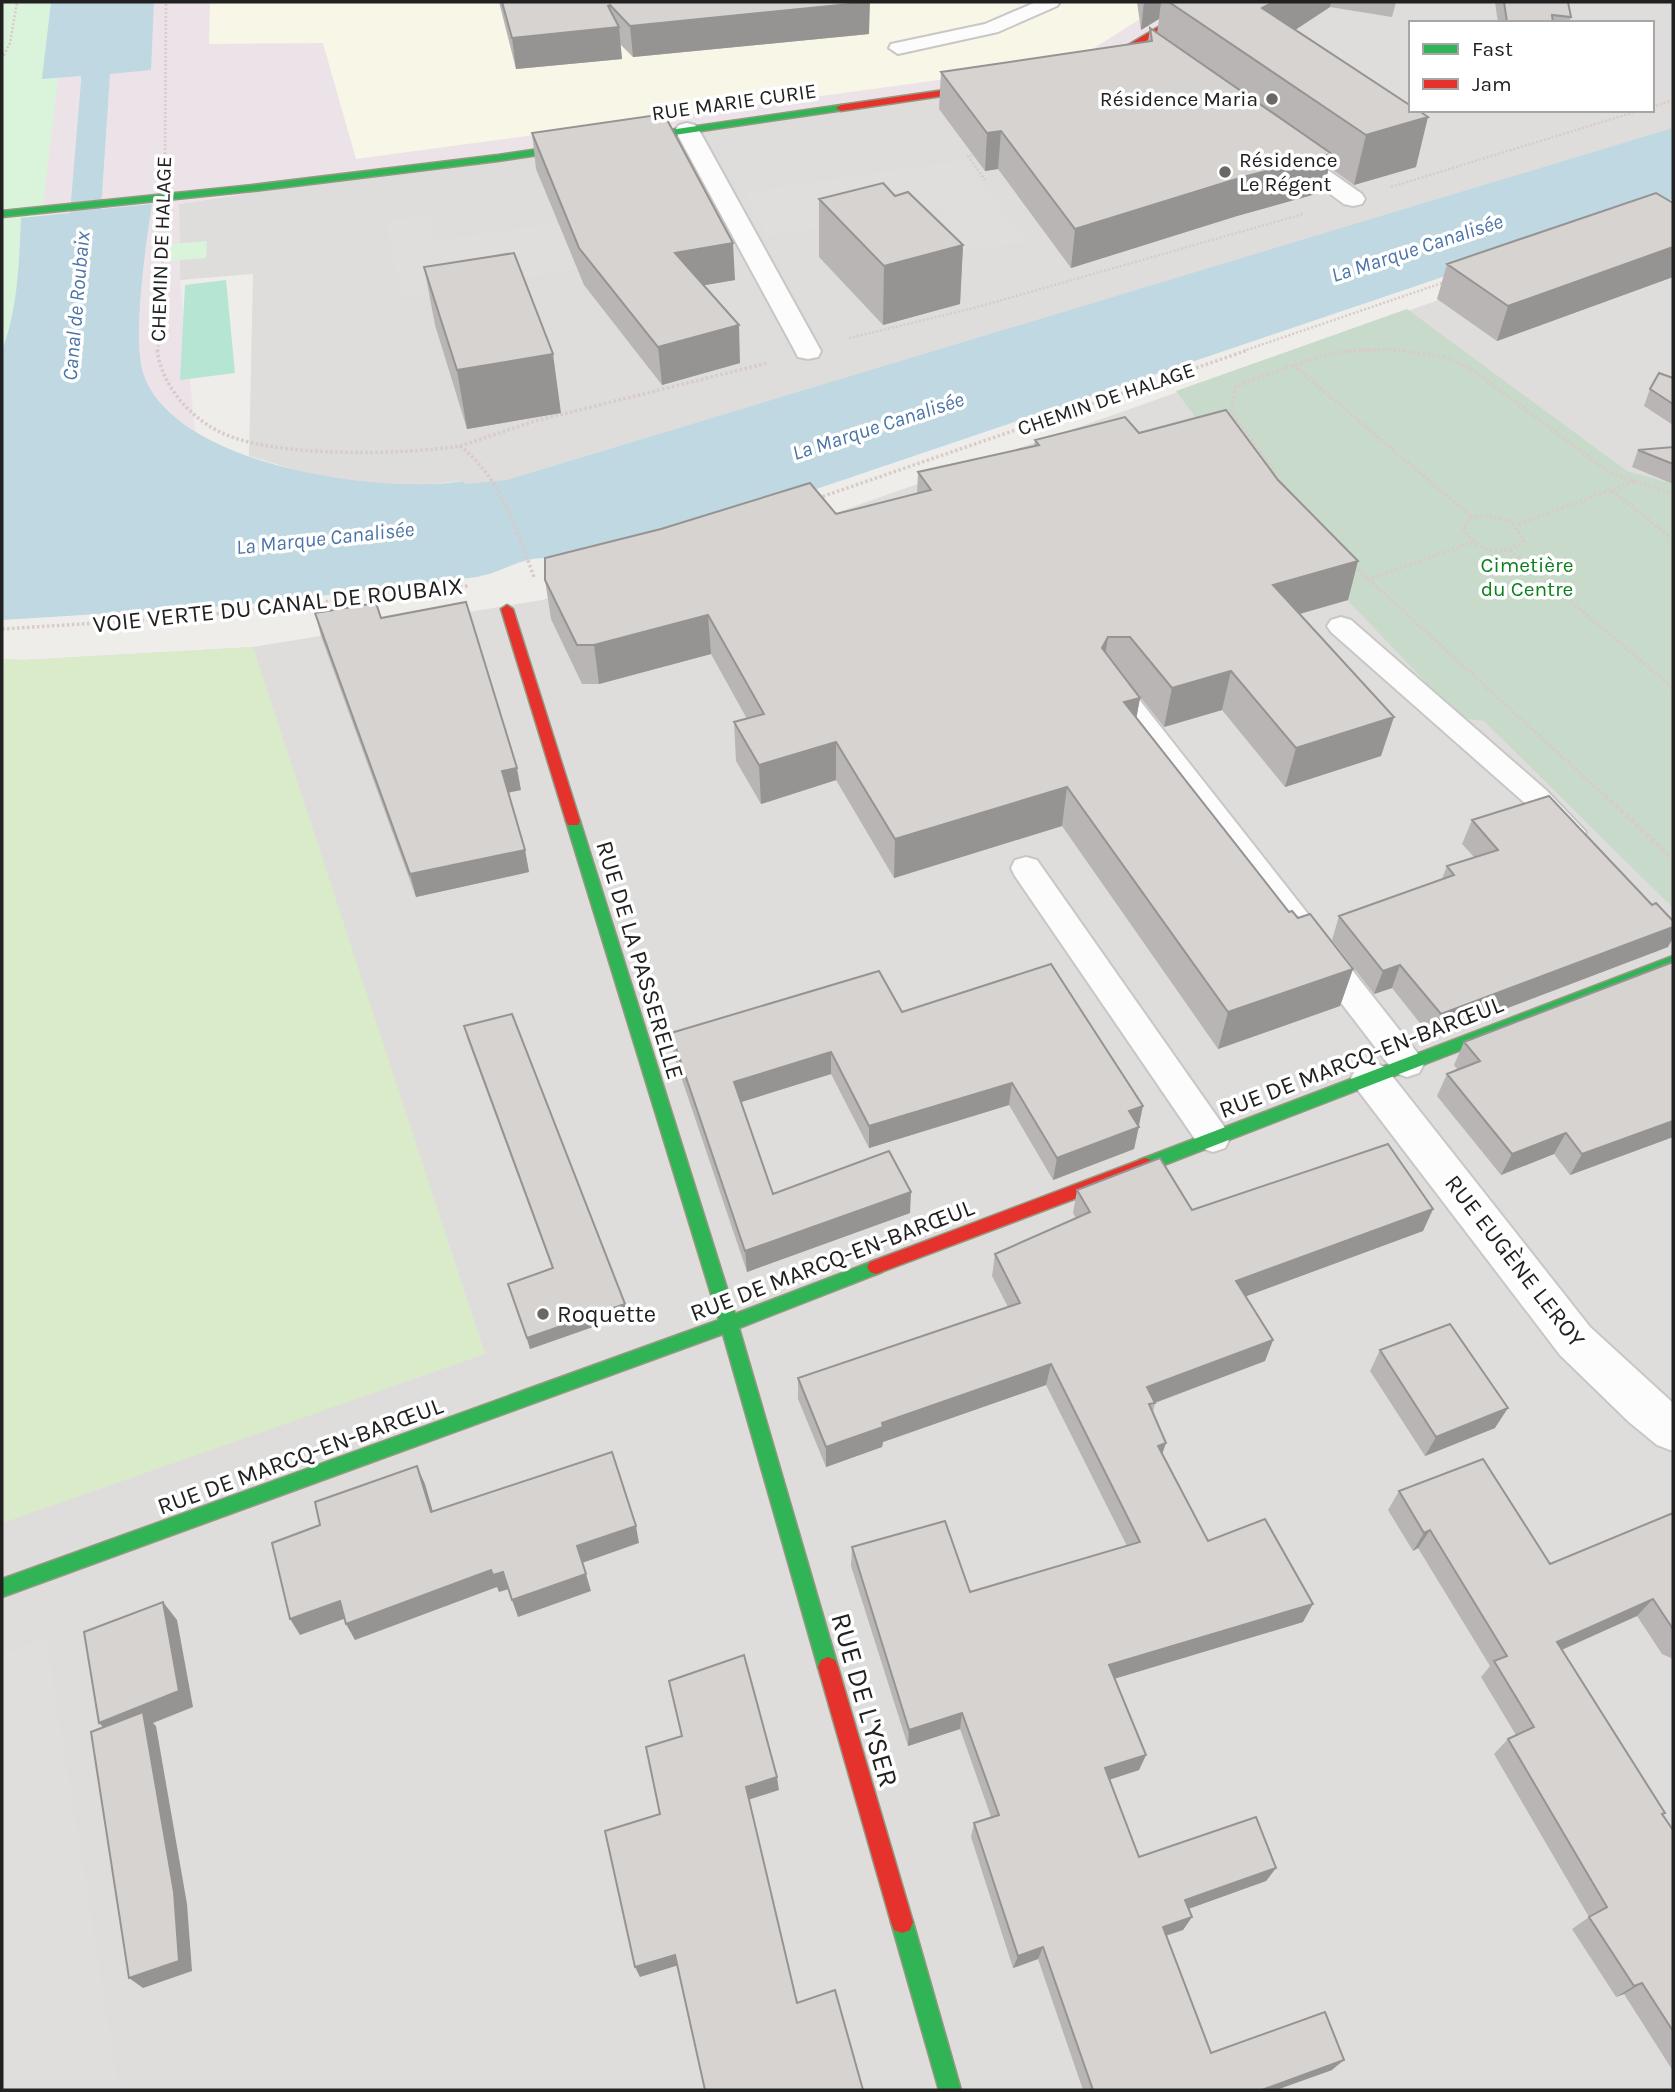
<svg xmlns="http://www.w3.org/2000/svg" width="1675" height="2092" viewBox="0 0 1675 2092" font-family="Karla,sans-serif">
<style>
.residential{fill:#dedddb;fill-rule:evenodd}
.industrial{fill:#ece3e8}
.education{fill:#f7f6e7}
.grass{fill:#daebca}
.cemetery{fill:#c8daca}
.park{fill:#d9f4db}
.pitch{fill:#b6e5d3}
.parking{fill:#dfdedd}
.water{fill:#bfd8e1}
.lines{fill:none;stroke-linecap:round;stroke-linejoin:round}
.lane-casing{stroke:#c8c7c6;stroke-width:4}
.street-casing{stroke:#c8c7c6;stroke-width:4}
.fast-casing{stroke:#969982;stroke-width:3}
.jam-casing{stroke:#969982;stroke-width:3}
.path-far2{stroke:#d8cbc8;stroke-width:2.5;stroke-dasharray:2 2;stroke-linecap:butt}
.path-far1{stroke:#d8cbc8;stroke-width:3.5;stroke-dasharray:2.5 2.5;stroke-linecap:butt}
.path{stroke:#d8cbc8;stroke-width:4.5;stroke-dasharray:3.5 3.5;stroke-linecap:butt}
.lane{fill:#fdfcfc;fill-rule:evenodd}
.street{fill:#fdfcfc;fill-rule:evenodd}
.fast{fill:#30b455;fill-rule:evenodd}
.jam{fill:#e5322d;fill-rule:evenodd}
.wall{fill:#b8b5b4}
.shaded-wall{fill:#969492}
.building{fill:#d6d3d1;stroke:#969492;stroke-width:2}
.poi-dot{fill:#696867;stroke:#fff;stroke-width:2.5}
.labels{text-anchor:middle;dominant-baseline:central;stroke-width:7;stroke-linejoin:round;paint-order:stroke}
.far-poi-label{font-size:21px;fill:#212121;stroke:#fff;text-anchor:end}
.far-street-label{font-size:21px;fill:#212121;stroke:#fff}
.far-water-label{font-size:21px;font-style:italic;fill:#4b75a8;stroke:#fff}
.far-park-label{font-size:21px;fill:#0e801e;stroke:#fff}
.street-label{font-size:24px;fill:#212121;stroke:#fff}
.poi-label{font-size:24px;fill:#212121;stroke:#fff;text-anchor:start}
.near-street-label{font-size:28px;fill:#212121;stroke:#fff}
</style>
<rect width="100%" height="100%" fill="#efedea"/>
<path class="residential" d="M1197 2H1673V129L506 480 486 484H465L463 481 406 486 367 483 309 474 249 456 253 274 180 280 179 204 1095 65ZM1411 23H1652V110H1411Z
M1673 217V2090H2V659L24 660 253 647 542 600 665 568 810 522Z"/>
<path class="industrial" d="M2 2H1197L1095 65 179 204 180 280 207 551 2 546Z"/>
<path class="education" d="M210 2H1167L1072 62 356 159 323 43 209 44Z"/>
<path class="grass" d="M253 647 485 1354 2 1523V659L24 660Z"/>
<path class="cemetery" d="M1407 309 1627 471 1673 484V908L1484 721 1460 718 1270 519 1176 391Z"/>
<path class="park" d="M2 2H67L27 340 2 385Z
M207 241 206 258 169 261 171 244Z"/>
<path class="pitch" d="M226 280 235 373 180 380 185 285Z"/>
<path class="parking" d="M964 160 1027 242 963 250 939 208 767 236 746 192Z
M703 201 725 242 403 299 385 221 428 216 436 241Z
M46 1638 119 2090H2V1655Z"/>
<path class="water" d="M51 2H154L151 70 110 74 101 209 152 204C146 244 132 336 143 373 173 466 382 495 463 481L465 484 506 480 1673 128V199L769 505 556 559C523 554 508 571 477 577L244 605 2 620V351C18 308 19 264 21 218L70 213 81 82V76L42 79Z"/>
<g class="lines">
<defs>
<path id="lane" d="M1036 2H1060L1057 6 998 32 898 54 889 48 891 44 985 24Z
M1341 617 1351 620 1546 790 1586 832 1582 840 1571 843 1560 840 1526 804 1331 632 1327 626 1331 620Z
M1113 677 1123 679 1419 1055 1424 1064 1419 1073 1407 1077 1395 1073 1103 693 1099 686 1103 679Z
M1026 857 1037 860 1225 1128 1230 1138 1225 1148 1213 1152 1201 1148 1015 876 1011 868 1015 860Z"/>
<path id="street" d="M687 123 695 125 699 130 821 351 818 357 808 359 798 357 795 351 675 130 679 125Z
M1283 142 1291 144 1362 194 1365 199 1362 204 1353 206 1344 204 1275 154 1271 149 1275 144Z
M1371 1062 1385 1067 1590 1327 1673 1403V1451L1657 1445 1629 1422 1560 1355 1357 1089 1351 1078 1357 1067Z"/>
<path id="fast" d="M841 105 846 108 844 110 498 161 253 191 2 217V211L253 185 498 155Z
M573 816 580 821 735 1314 876 1260 882 1262 885 1267 882 1272 739 1328 838 1667 835 1674 828 1677 821 1674 818 1667 723 1334 2 1597V1579L719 1320 566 821Z
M1673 956V968L1151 1170 1145 1172 1139 1170 1137 1165 1139 1160Z
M902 1911 910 1914 913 1922 961 2090H939L891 1922 894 1914Z"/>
<path id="jam" d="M1200 2H1210L1096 71 1088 69Z
M993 83 998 86 996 88 841 111 836 108 841 105Z
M507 605 513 609 580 821 578 825H568L566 821 501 609Z
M1145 1158 1151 1160 1153 1165 1151 1170 876 1274 870 1272 867 1267 870 1262Z
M828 1657 835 1660 838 1667 913 1922 910 1930 902 1933 894 1930 891 1922 818 1667 821 1660Z"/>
</defs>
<use href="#lane" class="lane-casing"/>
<use href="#street" class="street-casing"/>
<use href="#fast" class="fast-casing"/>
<use href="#jam" class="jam-casing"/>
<path class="path-far2" d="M2 59 10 43 17 2
M1652 107 1673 100
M976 155 968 156 985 180
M165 158 166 2
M1391 187 1641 110
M849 338 974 308 1303 214
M158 351 164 234
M1243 351 1445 282
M1346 351 1388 349 1406 351"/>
<path class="path-far1" d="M157 350C162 385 188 416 220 432 271 458 404 455 460 446 502 479 516 529 534 577
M1376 350 1337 352 1293 365 1472 517
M1393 350 1445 357 1473 370 1609 472 1673 494
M460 446 535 421 767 363
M1284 486 1231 411 1236 386 1293 365
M1612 491 1673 539
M818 498 1248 350
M1489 516 1510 521 1524 540C1504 559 1474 552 1463 527L1472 517Z
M1519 524 1635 481
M1510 550 1673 688
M1354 566 1607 798
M1367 580 1472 542
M2 629 177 618 468 586"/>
<path class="path" d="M1605 796 1673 859"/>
<use href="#lane" class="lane"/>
<use href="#street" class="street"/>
<use href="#fast" class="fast"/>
<use href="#jam" class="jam"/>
</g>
<path class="wall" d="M499 2H869V34L633 57 620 44 622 59 516 69Z
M1137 2H1396L1392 17 1330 7 1295 30 1416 167 1354 185 1329 167 1323 192 1237 216 1071 268 998 169 985 171 939 109 941 72 1148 42 1150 28 1157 33 1159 19 1141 30Z
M1495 2H1568L1571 17 1569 23H1498Z
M532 133 735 280 704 285 740 363 662 385 584 285 536 169Z
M895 196 963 245 960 304 883 325 819 257V199Z
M1673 203V277L1497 341 1437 299 1447 264Z
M424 267 561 413 467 429 435 325Z
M1673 378V425L1644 406 1650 389Z
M1139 433 1278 480 1358 561 1348 600 1300 614 1381 756 1285 787 1222 710 1164 727 1129 683 1140 698 1136 718 1289 912 1353 969 1340 1006 1218 1049 1062 826 894 878 836 780 761 804 736 761 734 722 747 719 711 654 599 684H582L551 619 545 580 836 514 917 494 918 472 1034 446 1035 440Z
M1673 447V484L1632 467 1638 450Z
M315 613 381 618 521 790 508 793 525 850 529 872 416 897 321 636Z
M1472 820 1668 947 1431 1037 1392 988 1374 994 1332 940 1339 916 1442 879 1447 866 1474 857 1462 844Z
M902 1012 1139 1127 1134 1149 1053 1180 1009 1105 869 1148 831 1074 741 1102 773 1194 910 1213 747 1272 674 1056 671 1033Z
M464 1026 627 1315 530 1349 508 1284 552 1268 467 1038Z
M1464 1042 1673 1137 1570 1175 1554 1154 1501 1175 1437 1096 1447 1074 1458 1070 1454 1065Z
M1077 1190 1192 1210 1433 1209 1423 1231 1246 1296 1273 1340 1265 1361 1155 1403 1153 1412 1162 1454 1208 1541 1303 1622 1115 1678 1146 1755 1139 1770 1109 1780 1139 1857 1276 1868 1266 1881 1188 1909 1192 1917 1183 1930 1166 1936 1211 2053 1332 2070 1276 2090H1083L1038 1959 1013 1968 971 1837 974 1823 991 1817 960 1729 908 1746 851 1566 852 1547 970 1592 1127 1546 1046 1385 883 1442 882 1447 826 1467 798 1399V1378L1008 1307 992 1276 995 1254 1076 1218 1073 1213Z
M1380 1350 1495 1428 1425 1456 1370 1371Z
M1399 1491 1550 1564 1673 1513V1659L1662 1654 1637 1616 1562 1650 1673 1830V2071L1624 1994 1616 1997 1572 1929 1589 1917 1494 1754 1508 1739 1516 1735 1481 1677 1490 1666 1418 1548 1413 1551 1388 1510Z"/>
<path class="shaded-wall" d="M870 2 869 34 633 57 630 26Z
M1144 2H1161L1159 19 1141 30Z
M1273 2H1331L1330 7 1254 57 1262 8Z
M610 5 612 28 619 27 622 59 516 69 512 38Z
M1428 117 1416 167 1354 185 1366 135Z
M1001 131 998 169 985 171 987 133Z
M1332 154 1323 192 1237 216 1071 268 1075 229 1243 177Z
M733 243 735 280 677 290 675 253Z
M963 245 960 304 883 325 884 266Z
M1673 247V277L1497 341 1508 306Z
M739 325 740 363 662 385 658 347Z
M553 354 561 413 467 429 457 370Z
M1358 561 1348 600 1264 624 1273 585Z
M708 615 711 654 599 684 594 645Z
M1108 637 1102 676V648Z
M1231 671 1222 710 1164 727 1172 688Z
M1140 698 1133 737 1124 702Z
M1394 717 1381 756 1285 787 1296 748Z
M836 742V780L761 804 759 765Z
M517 768 521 790 506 793 502 771Z
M1067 787 1062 826 894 878 895 839Z
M525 850 529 872 416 897 410 874Z
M1673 927V938L1668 947 1431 1037 1441 1014Z
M1400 965 1392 988 1374 994 1383 971Z
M1353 969 1340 1006 1218 1049 1228 1012Z
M831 1052V1074L735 1104 734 1082Z
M1012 1083 1009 1105 869 1148V1126Z
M1143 1106 1134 1149 1053 1180 1057 1158 1129 1111Z
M1673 1121V1137L1570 1175 1582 1154Z
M1566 1133 1554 1154 1501 1175 1512 1154Z
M911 1192 910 1213 747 1272 745 1251Z
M1433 1209 1423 1231 1228 1303 1236 1281Z
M625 1304 627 1315 530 1349 527 1338Z
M1273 1340 1265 1361 1141 1408 1147 1387Z
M1051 1364 1046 1385 883 1442 882 1447 826 1467V1447L882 1423Z
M1508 1408 1495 1428 1425 1456 1436 1437Z
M1166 1443 1159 1463 1158 1446Z
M417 1466 425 1484 438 1529 431 1512Z
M636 1526 639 1543 582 1563 577 1546Z
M1430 1530 1418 1548 1413 1551 1424 1533Z
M491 1570 503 1572 509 1589 499 1592 497 1587 355 1640 346 1624Z
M586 1574 591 1591 518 1617 512 1600Z
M1653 1599 1637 1616 1543 1658 1557 1642Z
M340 1601 349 1617 300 1635 290 1619Z
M163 1602 177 1620 193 1707 153 1723 156 1726 187 1904 192 1971 143 1988 129 1978 115 1739 99 1723Z
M1313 1604 1303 1622 1104 1682 1109 1665Z
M962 1713 960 1729 908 1746 909 1730Z
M1146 1755 1139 1770 1099 1783 1105 1768Z
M777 1777 779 1790 748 1800 746 1787Z
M1276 1868 1266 1881 1177 1913 1185 1900Z
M1192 1917 1183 1930 1155 1939 1163 1927Z
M1043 1947 1038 1959 1013 1968 1018 1956Z
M675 1955 679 1965 640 1977 635 1967Z
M1642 1983 1624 1994 1616 1997 1634 1986Z
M1344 2060 1332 2070 1276 2090H1262Z"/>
<path class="building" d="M502 2H870L630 26 610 5 608 6 619 27 512 38Z
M1169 2H1273L1262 8 1411 106V110H1418L1428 117 1366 135Z
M1504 2H1568L1571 17 1552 15 1553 23 1507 22Z
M1150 28 1332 154 1243 177 1075 229 1001 131 987 133 941 72 1152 41Z
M664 114 733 243 675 253 739 325 658 347 579 248 532 133Z
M883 183 895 196 908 192 963 245 884 266 819 199Z
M1656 193 1673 203V247L1508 306 1447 264Z
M514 253 553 354 457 370 424 267Z
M1659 373 1673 378V404L1650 389Z
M1226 410 1278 480 1358 561 1273 585 1394 717 1296 748 1231 671 1172 688 1130 637H1108L1102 648 1140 698 1124 702 1289 912 1292 911 1298 918 1310 914 1353 969 1228 1012 1067 787 895 839 836 742 759 765 734 722 764 714 708 615 594 645H577L545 580V558L661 529 810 483 836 514 931 490 918 472 1039 445 1035 440 1125 417 1139 433Z
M1673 447V464L1638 450Z
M466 602 517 768 502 771 525 850 410 874 315 613 376 603 381 618Z
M1549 796 1652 905 1656 903 1673 921V927L1441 1014 1400 965 1383 971 1339 916 1454 875 1447 866 1498 850 1472 820Z
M1673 962V1121L1582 1154 1566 1133 1512 1154 1447 1074 1480 1061 1464 1042Z
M1051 964 1143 1106 1129 1111 1139 1127 1057 1158 1012 1083 869 1126 831 1052 734 1082 773 1194 889 1151 911 1192 745 1251 671 1033 879 971 902 1012Z
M512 1014 625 1304 527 1338 508 1284 553 1268 464 1026Z
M1388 1144 1433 1209 1236 1281 1273 1340 1147 1387 1155 1403 1149 1404 1166 1443 1158 1446 1208 1541 1265 1519 1313 1604 1109 1665 1146 1755 1105 1768 1139 1857 1256 1817 1276 1868 1185 1900 1192 1917 1163 1927 1211 2053 1325 2012 1344 2060 1262 2090H1093L1043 1947 1018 1956 974 1823 999 1815 962 1713 909 1730 852 1547 945 1521 970 1592 1140 1542 1051 1364 882 1423 883 1427 826 1447 798 1378 1020 1303 995 1254 1090 1212 1077 1190 1160 1158 1192 1210Z
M1450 1324 1508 1408 1436 1437 1380 1350Z
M612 1452 636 1526 577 1546 586 1574 512 1600 503 1572 493 1575 491 1570 346 1624 340 1601 290 1619 272 1543 320 1525 315 1502 417 1466 431 1512Z
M1483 1459 1550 1564 1673 1513V1629L1653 1599 1557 1642 1665 1813 1662 1814 1673 1830V2031L1642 1983 1634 1986 1589 1917 1607 1907 1508 1739 1534 1727 1494 1661 1507 1656 1430 1530 1424 1533 1399 1491Z
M163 1602 179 1691 99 1723 84 1632Z
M744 1655 777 1777 746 1787 797 2003 835 1990 863 2090H705L675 1955 635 1967 605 1831 660 1814 646 1747 682 1736 669 1681Z
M143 1712 174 1892 179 1961 129 1978 91 1732Z"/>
<g class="poi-dot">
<circle cx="1272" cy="99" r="7"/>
<circle cx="1225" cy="172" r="7"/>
<circle cx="543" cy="1314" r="7"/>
</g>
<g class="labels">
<g class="far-poi-label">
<text x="1258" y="99">Résidence Maria</text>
<text x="1239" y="160" text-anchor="start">Résidence<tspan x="1239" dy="24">Le Régent</tspan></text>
</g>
<g class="far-street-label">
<text transform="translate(734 102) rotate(-8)">RUE MARIE CURIE</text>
<text transform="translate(161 249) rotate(-88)">CHEMIN DE HALAGE</text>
<text transform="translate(1106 399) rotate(-19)">CHEMIN DE HALAGE</text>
</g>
<g class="far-water-label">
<text transform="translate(1417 248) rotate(-18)">La Marque Canalisée</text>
<text transform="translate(76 306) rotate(-85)">Canal de Roubaix</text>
<text transform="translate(878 426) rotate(-18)">La Marque Canalisée</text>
<text transform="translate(325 538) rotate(-6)">La Marque Canalisée</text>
</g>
<g class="far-park-label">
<text x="1527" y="565">Cimetière<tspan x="1527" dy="24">du Centre</tspan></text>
</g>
<g class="street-label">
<text transform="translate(278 605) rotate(-6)">VOIE VERTE DU CANAL DE ROUBAIX</text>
<text transform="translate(640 960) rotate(73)">RUE DE LA PASSERELLE</text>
<text transform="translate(1361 1057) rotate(-21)">RUE DE MARCQ-EN-BARŒUL</text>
<text transform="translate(832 1260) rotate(-21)">RUE DE MARCQ-EN-BARŒUL</text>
<text transform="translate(1515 1261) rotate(52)">RUE EUGÈNE LEROY</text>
<text transform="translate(300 1456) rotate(-20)">RUE DE MARCQ-EN-BARŒUL</text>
</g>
<g class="poi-label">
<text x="557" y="1314">Roquette</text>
</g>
<g class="near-street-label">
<text transform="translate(865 1700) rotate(74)">RUE DE L'YSER</text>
</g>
</g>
<rect width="1675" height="2092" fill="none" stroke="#212121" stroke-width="7"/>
<rect x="1409" y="21" width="245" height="91" fill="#ffffff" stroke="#a6a6a6" stroke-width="2"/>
<rect x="1423" y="44" width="35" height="10" fill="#30b455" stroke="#a6a6a6" stroke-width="2"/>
<text x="1472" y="56" font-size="21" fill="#212121">Fast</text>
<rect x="1423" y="79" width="35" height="10" fill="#e5322d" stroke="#a6a6a6" stroke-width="2"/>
<text x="1472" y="91" font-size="21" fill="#212121">Jam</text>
</svg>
